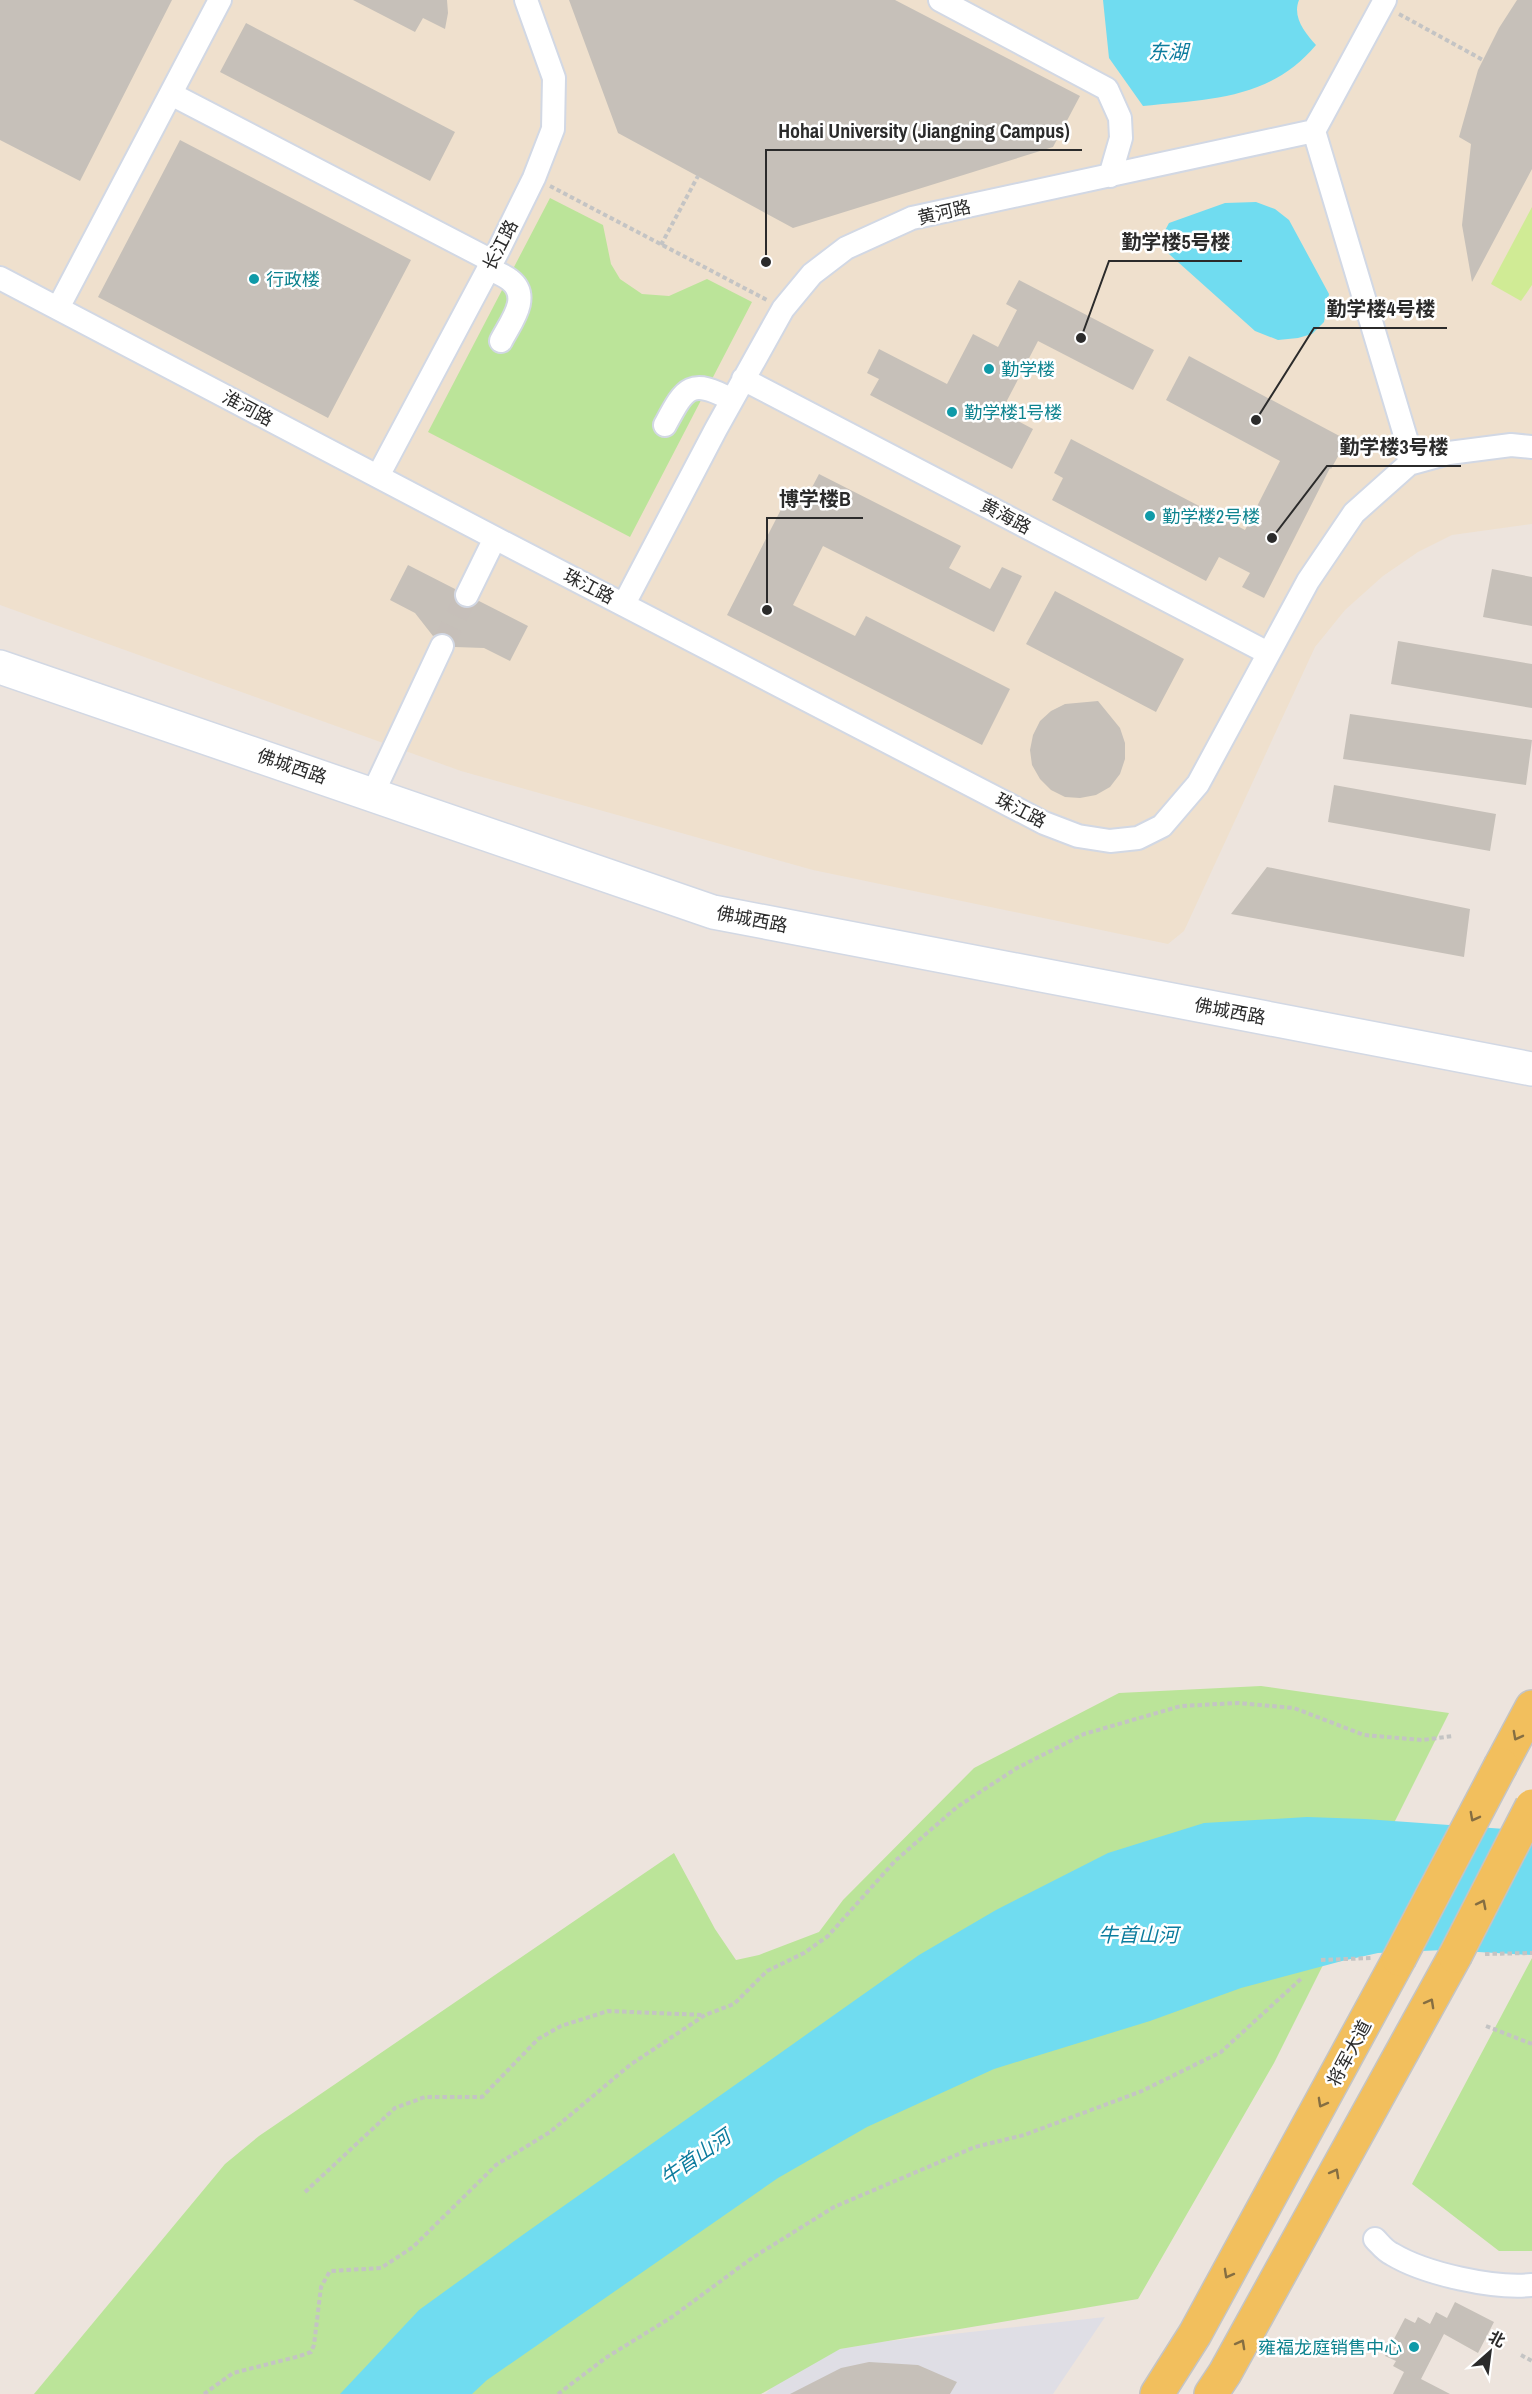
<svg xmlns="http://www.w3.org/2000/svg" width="1532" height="2394" viewBox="0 0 1532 2394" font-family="'Archivo Narrow','Noto Sans SC',sans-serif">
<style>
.industrial{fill:#dfdee5}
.education{fill:#efe0cd}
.green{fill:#bbe499}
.pitch{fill:#d0eb95}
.water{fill:#70dcf0}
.building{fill:#c6c0b9}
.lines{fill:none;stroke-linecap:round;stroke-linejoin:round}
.minor-tunnel{stroke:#c6bfb9;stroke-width:22;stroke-dasharray:22 11;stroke-linecap:butt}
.minor-casing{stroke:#d2d8e4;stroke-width:26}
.secondary-casing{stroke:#d2d8e4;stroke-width:36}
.primary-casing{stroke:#c4c4c4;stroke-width:36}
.path{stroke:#c4c4c4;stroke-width:4;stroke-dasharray:4.5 3;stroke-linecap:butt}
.minor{stroke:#fff;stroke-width:22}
.secondary{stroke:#fff;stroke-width:33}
.primary{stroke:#f2bf5d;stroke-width:33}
.primary-bridge-casing{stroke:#c4c4c4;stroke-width:36;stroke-linecap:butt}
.primary-bridge{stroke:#f2bf5d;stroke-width:33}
.oneway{stroke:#856e42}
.culture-dot{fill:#0f9aa8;stroke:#fff;stroke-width:2}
.labels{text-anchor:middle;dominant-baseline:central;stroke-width:5;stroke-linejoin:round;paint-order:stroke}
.street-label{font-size:18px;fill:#2b2b2b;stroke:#fff}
.culture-label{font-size:18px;fill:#0d838f;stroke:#fff;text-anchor:start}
.water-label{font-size:20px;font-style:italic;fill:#0c7c9e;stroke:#fff}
.leader{fill:none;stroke:#2b2b2b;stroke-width:2}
.callout-dot{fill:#2b2b2b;stroke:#fff;stroke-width:2}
.callout-label{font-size:20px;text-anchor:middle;font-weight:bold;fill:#2b2b2b;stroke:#fff;stroke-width:5;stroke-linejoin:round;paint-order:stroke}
</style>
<rect width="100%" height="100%" fill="#ede4dd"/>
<path class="industrial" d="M1105 2317 1053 2394H765L791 2370 840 2349 880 2342Z"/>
<path class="education" d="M0 0H1532V524L1452 535 1418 552 1383 576 1345 610 1315 647 1184 931 1168 944 813 870 461 771 0 605Z"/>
<path class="green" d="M550 198 603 225 611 264 620 279 642 294 669 296 707 279 752 302 630 537 428 432Z
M1261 1686 1449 1713 1274 2063 1138 2299 840 2349 761 2394H34L225 2164 259 2136 674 1853 715 1929 736 1960 759 1955 819 1932 843 1900 974 1768 1119 1693Z
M1532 1958V2251H1499L1412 2184Z"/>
<path class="pitch" d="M1532 207V285L1521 301 1491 284Z"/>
<path class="water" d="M1103 0H1299C1292 17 1305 33 1316 45 1270 100 1208 99 1143 106L1109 58Z
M1256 202 1275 209 1289 220 1329 294 1324 322 1312 334 1298 338 1278 340 1255 331 1169 254 1161 238 1169 223 1225 203Z
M1307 1817 1365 1819 1532 1831V1955L1444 1950 1378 1953 1342 1961 1241 1988 1150 2021 994 2069 867 2127 778 2178 487 2380 472 2394H340L419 2310 524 2234 919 1955 996 1910 1108 1853 1204 1823Z"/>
<path class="building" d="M0 0H172L80 181 0 140Z
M353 0H447L448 13 445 29 423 18 415 32Z
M569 0H895L1080 96 1053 147 793 228 618 133Z
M1517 0H1532V169L1472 282 1462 225 1471 144 1459 137 1478 70 1499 28Z
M246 23 455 132 430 181 220 72Z
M180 140 411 260 328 418 98 297Z
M1019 280 1154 350 1133 390 1038 341 1001 412 1033 429 1012 469 870 395 879 379 867 373 879 349 947 384 973 334 998 347 1017 310 1006 304Z
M1189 356 1347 440 1331 469 1330 468 1264 598 1242 587 1250 573 1219 557 1206 581 1052 500 1063 478 1054 473 1071 439 1245 530 1280 461 1166 400Z
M819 474 961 546 949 568 990 589 1002 567 1022 576 994 632 823 546 793 605 855 636 866 616 1010 689 982 745 727 615 793 486 808 495Z
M408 565 455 589 454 596 461 607 468 608 479 601 528 626 510 661 484 648 455 647 453 639 447 634 440 633 433 636 415 613 390 600Z
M1492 569 1532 577V626L1483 617Z
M1055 591 1184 659 1156 712 1026 644Z
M1398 641 1532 664V708L1391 684Z
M1098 701 1120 728 1125 743V759L1120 774 1110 787 1096 795 1080 798 1065 797 1051 790 1040 779 1032 765 1030 750 1033 735 1040 721 1051 711 1065 704Z
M1350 714 1532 740 1526 785 1343 759Z
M1334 785 1496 814 1490 851 1328 822Z
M1267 867 1470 909 1464 957 1231 914Z
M1455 2302 1494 2322 1478 2353 1444 2334 1421 2379 1450 2394H1393L1404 2372 1393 2366 1396 2361 1385 2356 1405 2318 1415 2323 1418 2317 1430 2324 1436 2312 1447 2318Z
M869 2362 918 2365 957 2382 950 2394H790L841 2368Z"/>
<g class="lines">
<path class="minor-tunnel" d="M442 646 467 595"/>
<defs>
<path id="minor" d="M940 0 1107 89 1120 118 1121 138 1110 176
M171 94 492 261
M1314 131 1408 445 1409 464
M488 268C495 272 504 275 510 280 532 297 510 323 501 341
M0 278 495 538 1044 823 1078 836 1110 841 1138 838 1162 826 1198 784 1308 581 1354 513 1409 464 1449 453 1511 445 1532 447
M58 308 220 0
M743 379 1268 653
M665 425C685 388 690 377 732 400
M378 476 499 249 534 178 553 129 554 78 526 0
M467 595 495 538
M624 604 716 429 783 309 812 274 846 248 912 218 1314 131 1385 0
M373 793 442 646
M1375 2239C1380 2244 1385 2251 1392 2254 1425 2274 1494 2289 1532 2285"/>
<path id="secondary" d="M0 667 713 912 1532 1069"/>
<path id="primary" d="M1501 1765 1532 1707
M1157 2394 1195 2334 1399 1959
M1211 2394 1225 2373 1455 1956"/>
</defs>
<use href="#minor" class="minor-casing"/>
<use href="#secondary" class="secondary-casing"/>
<use href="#primary" class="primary-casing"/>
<path class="path" d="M1399 14 1483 60
M550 186 767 300
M661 245 698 176
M1485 1954 1532 1953
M1321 1960 1372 1958
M1486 2026 1532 2044
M305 2192 395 2108 425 2097H482L538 2039 561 2026 608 2011 704 2015
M1521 2355 1532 2361
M204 2394 233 2373 300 2356 311 2352 314 2345 321 2287 330 2271 381 2268 413 2247 496 2165 550 2132 630 2065 705 2015 734 2004 767 1971 804 1953 828 1936 895 1861 957 1807 1017 1768 1084 1734 1181 1706 1238 1703 1294 1708 1364 1735 1422 1740 1453 1736
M558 2394 607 2357 672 2317 752 2258 834 2207 975 2147 1024 2135 1142 2091 1221 2052 1303 1977"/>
<use href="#minor" class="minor"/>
<use href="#secondary" class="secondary"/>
<use href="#primary" class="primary"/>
<defs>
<path id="primary-bridge" d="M1455 1956 1532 1806
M1399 1959 1501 1765"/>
</defs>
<use href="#primary-bridge" class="primary-bridge-casing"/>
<use href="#primary-bridge" class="primary-bridge"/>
</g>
<defs><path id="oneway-chevron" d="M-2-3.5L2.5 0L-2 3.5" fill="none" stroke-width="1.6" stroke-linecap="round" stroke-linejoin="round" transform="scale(1.5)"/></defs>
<g class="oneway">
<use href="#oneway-chevron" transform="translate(1517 1736) rotate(118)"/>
<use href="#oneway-chevron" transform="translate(1474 1817) rotate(118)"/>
<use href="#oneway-chevron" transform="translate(1482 1904) rotate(-63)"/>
<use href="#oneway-chevron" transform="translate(1430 2003) rotate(-61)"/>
<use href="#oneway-chevron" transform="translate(1322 2103) rotate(119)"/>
<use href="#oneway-chevron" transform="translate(1335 2173) rotate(-61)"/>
<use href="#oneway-chevron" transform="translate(1228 2274) rotate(119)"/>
<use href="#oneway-chevron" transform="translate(1241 2344) rotate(-61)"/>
</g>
<g class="culture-dot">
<circle cx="254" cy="279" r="6"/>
<circle cx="989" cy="369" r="6"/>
<circle cx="952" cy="412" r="6"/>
<circle cx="1150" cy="516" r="6"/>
<circle cx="1414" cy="2347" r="6"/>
</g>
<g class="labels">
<g class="street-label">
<text transform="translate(944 212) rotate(-13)">黄河路</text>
<text transform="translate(500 245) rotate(-63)">长江路</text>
<text transform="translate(248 408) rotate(28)">淮河路</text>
<text transform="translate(1006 516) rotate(28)">黄海路</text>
<text transform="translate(589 586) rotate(27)">珠江路</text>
<text transform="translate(292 766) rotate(19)">佛城西路</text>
<text transform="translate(1021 810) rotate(27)">珠江路</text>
<text transform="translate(752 919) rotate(11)">佛城西路</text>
<text transform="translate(1230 1011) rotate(11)">佛城西路</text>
<text transform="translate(1349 2053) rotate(-62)">将军大道</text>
</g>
<g class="culture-label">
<text x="266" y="279">行政楼</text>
<text x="1001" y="369">勤学楼</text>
<text x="964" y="412">勤学楼1号楼</text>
<text x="1162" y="516">勤学楼2号楼</text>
<text x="1402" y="2347" text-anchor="end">雍福龙庭销售中心</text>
</g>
<g class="water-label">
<text x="1168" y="51">东湖</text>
<text x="1138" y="1934">牛首山河</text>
<text transform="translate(695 2157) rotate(-35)">牛首山河</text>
</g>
</g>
<path class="leader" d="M766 262L766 150H1082M1081 338L1109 261H1242M1256 420L1314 328H1447M1272 538L1327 466H1461M767 610L767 518H863"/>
<g class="callout-dot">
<circle cx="766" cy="262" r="6"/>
<circle cx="1081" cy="338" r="6"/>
<circle cx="1256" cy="420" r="6"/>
<circle cx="1272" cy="538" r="6"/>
<circle cx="767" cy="610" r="6"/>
</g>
<g class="callout-label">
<text x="924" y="138">Hohai University (Jiangning Campus)</text>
<text x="1176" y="249">勤学楼5号楼</text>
<text x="1381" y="316">勤学楼4号楼</text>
<text x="1394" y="454">勤学楼3号楼</text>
<text x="815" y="506">博学楼B</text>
</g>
<g transform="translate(1490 2352) rotate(28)" stroke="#ffffff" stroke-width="4.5" paint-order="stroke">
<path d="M0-4.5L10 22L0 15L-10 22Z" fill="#2b2b2b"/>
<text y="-9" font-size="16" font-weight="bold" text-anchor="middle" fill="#2b2b2b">北</text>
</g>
</svg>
